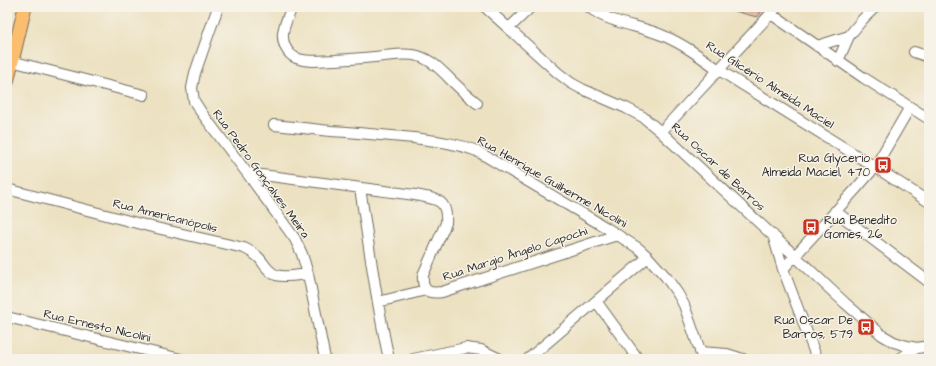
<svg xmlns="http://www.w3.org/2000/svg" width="936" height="366" viewBox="0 0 936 366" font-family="'Architects Daughter',sans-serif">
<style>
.building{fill:#d9a693}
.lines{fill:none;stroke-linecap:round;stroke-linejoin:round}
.minor-casing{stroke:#6f6b60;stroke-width:12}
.major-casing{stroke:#6f6b60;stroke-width:15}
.minor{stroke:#fff;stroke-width:10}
.major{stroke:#fbbe6e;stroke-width:13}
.labels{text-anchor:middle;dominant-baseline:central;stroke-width:3;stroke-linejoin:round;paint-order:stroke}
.street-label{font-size:12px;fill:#2b2b2b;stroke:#f7f3e8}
.poi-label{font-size:12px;fill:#2b2b2b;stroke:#f7f3e8;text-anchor:end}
</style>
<rect width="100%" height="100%" fill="#f7f3e8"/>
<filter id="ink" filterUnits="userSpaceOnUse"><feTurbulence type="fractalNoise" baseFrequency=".025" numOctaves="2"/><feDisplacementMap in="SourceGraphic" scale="8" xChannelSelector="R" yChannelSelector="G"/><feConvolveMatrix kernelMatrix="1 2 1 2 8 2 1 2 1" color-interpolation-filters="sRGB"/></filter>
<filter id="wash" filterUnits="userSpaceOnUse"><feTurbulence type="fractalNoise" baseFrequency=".012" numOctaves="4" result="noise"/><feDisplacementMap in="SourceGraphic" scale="16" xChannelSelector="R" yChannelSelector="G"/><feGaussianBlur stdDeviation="0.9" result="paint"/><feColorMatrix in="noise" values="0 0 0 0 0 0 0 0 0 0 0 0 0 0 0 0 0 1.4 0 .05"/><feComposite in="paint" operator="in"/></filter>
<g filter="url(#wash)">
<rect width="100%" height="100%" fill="#ece1c1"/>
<g id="blocks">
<path class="building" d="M727 7H758L762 10 757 17 727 9Z"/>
</g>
</g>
<g filter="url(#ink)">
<use href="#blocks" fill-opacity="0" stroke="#6f6b60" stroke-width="1"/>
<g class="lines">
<defs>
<path id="minor" d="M218 7 195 73 192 88 194 101 201 112 247 173 295 239 302 254 308 274 325 359
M292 7C289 15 284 24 283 33 282 43 287 54 296 58 308 63 323 60 335 60 352 59 368 58 384 56 395 55 407 53 418 56 432 60 442 71 452 81 460 89 468 96 477 103
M485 7 558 73 571 83 582 89 626 108 643 117 661 132 795 256 845 303 882 335 894 342 907 346 917 348 929 346
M589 7C610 24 639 25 664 36 683 44 701 57 719 70L875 167 929 202
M771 14 864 78 929 119
M509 28 531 7
M817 46 849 36
M914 52 929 57
M7 60 144 95
M838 61 849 36 862 20 875 7
M274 125C298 127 323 131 347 132 370 134 392 136 414 138 436 141 456 143 477 151L605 227 638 248 648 257 666 277 678 294 684 305 703 359
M661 132 777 7
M247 173 415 195C435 199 448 198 446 223L423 275C422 291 428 294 442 292L617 235
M360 188C369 245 376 302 389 359
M7 189 152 227 244 248C250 251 256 254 260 259 265 265 268 272 276 275 285 278 298 275 308 274
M835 211 929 282
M773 235 783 269 817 359
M783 269 855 190 875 167 910 107
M596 301 638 359
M378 302 426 290
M7 317 181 359
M700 352 727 354 743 359
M413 359 466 348 481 350 500 359
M528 359 648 257
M899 359 917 348"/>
<path id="major" d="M7 82 25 7"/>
</defs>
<use href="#minor" class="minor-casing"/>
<use href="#major" class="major-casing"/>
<use href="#minor" class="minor"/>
<use href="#major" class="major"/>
</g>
</g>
<defs>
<symbol id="bus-square" viewBox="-11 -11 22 22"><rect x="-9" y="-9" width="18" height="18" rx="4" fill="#c8321e" stroke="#f7f3e8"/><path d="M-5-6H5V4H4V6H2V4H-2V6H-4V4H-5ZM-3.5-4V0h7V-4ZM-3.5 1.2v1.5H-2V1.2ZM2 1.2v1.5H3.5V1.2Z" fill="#fff"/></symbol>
</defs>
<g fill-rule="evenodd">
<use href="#bus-square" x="873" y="155" width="20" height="20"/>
<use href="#bus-square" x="801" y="217" width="20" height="20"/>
<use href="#bus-square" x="856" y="317" width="20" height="20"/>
</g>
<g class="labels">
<g class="street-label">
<text transform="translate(770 85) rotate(33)">Rua Glicério Almeida Maciel</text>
<text transform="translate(718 167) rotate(43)">Rua Oscar de Barros</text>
<text transform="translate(261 174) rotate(54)">Rua Pedro Gonçalves Meira</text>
<text transform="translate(552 182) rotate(30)">Rua Henrique Guilherme Nicolini</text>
<text transform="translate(165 216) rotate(14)">Rua Americanópolis</text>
<text transform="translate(515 254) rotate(-18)">Rua Margio Ângelo Capochi</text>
<text transform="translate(97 326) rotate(13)">Rua Ernesto Nicolini</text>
</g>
<g class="poi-label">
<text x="870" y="158">Rua Glycerio<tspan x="870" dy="14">Almeida Maciel, 470</tspan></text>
<text x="824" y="220" text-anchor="start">Rua Benedito<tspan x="824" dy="14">Gomes, 26</tspan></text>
<text x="853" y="320">Rua Oscar De<tspan x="853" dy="14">Barros, 579</tspan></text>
</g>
</g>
<rect width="936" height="366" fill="none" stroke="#f7f3e8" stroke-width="24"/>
</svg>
